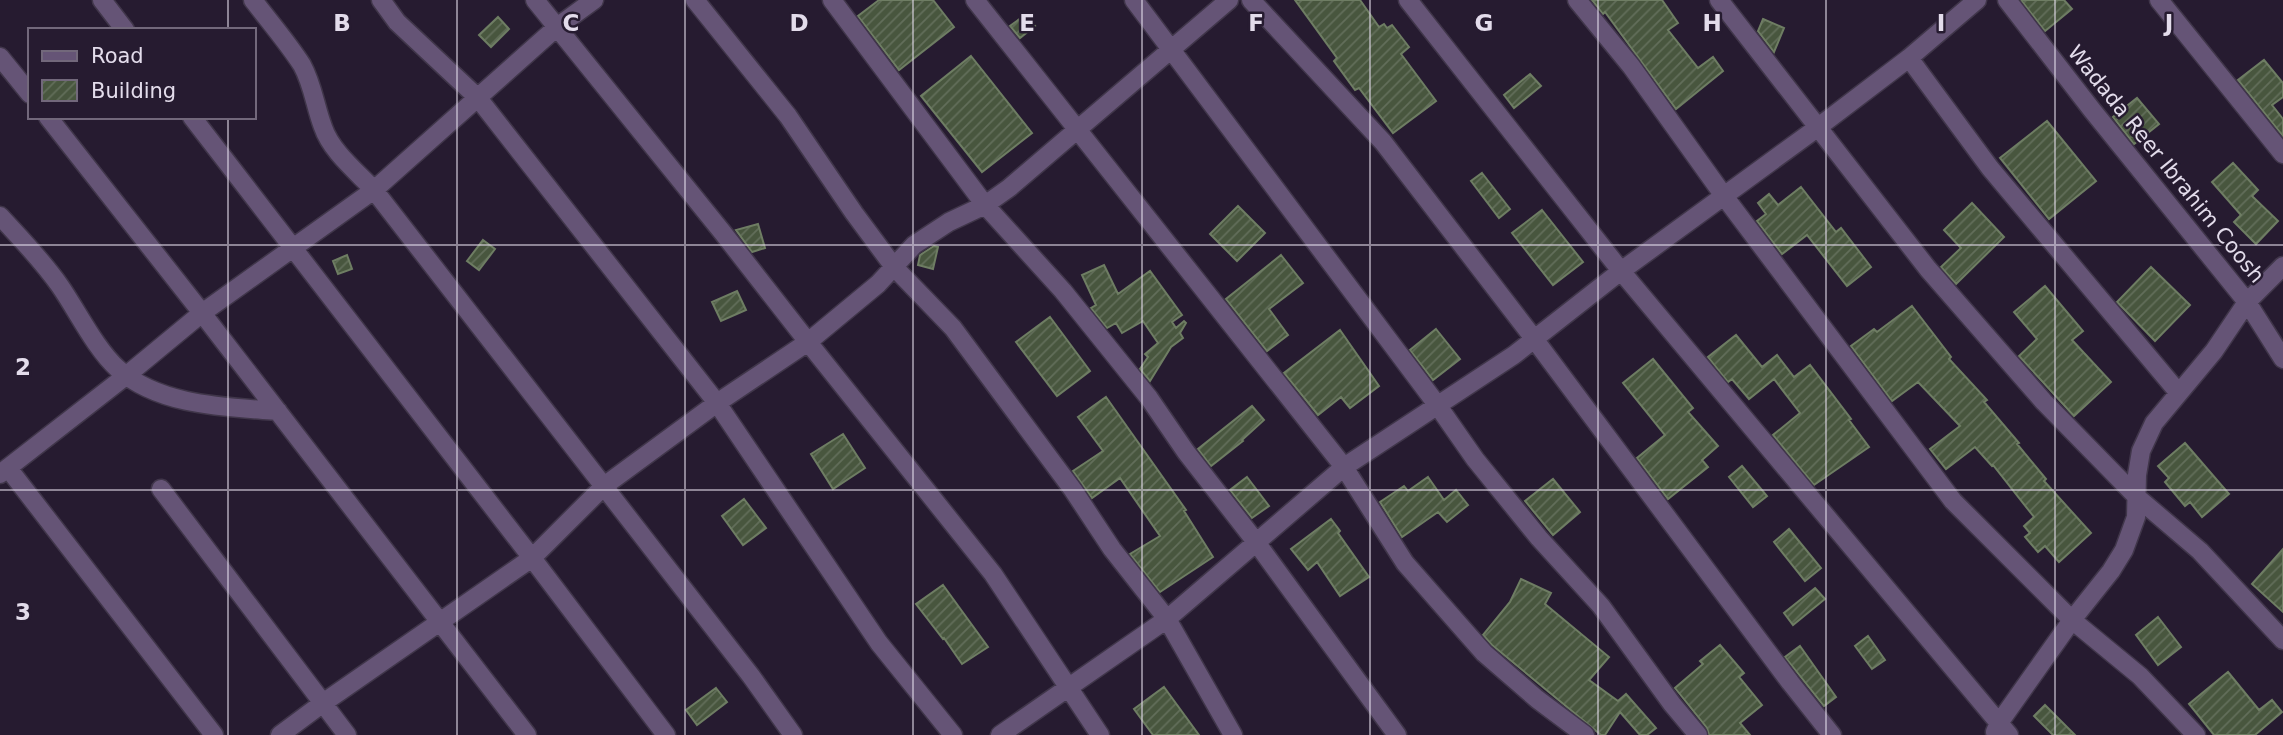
<svg xmlns="http://www.w3.org/2000/svg" width="2283" height="735" viewBox="0 0 2283 735" font-family="'DejaVu Sans',sans-serif">
<style>
.building{fill:url(#building-hatch);stroke:#6e7d63;stroke-width:2}
.lines{fill:none;stroke-linecap:round;stroke-linejoin:round}
.street-casing{stroke:#40364a;stroke-width:21}
.street{stroke:#655476;stroke-width:18}
.grid{fill:none;stroke:#e3dceb;stroke-width:2;stroke-opacity:0.55}
.labels{text-anchor:middle;dominant-baseline:central;stroke-width:5;stroke-linejoin:round;paint-order:stroke}
.street-label{font-size:21px;fill:#e3dceb;stroke:#261b30}
.grid-label{font-size:23px;text-anchor:middle;font-weight:bold;fill:#e3dceb;stroke:#261b30;stroke-width:5;stroke-linejoin:round;paint-order:stroke}
</style>
<defs>
<pattern id="building-hatch" width="6" height="6" patternUnits="userSpaceOnUse" patternTransform="scale(1.75)"><rect width="6" height="6" fill="#48563e"/><path d="M-1 1l2-2M0 6l6-6M5 7l2-2" fill="none" stroke="#626e5a"/></pattern>
</defs>
<rect width="100%" height="100%" fill="#261b30"/>
<path class="building" d="M879 0H933L954 27 899 70 858 16Z
M1295 0H1360L1379 27 1384 24 1387 28 1392 25 1409 47 1401 54 1436 101 1393 133 1359 88 1355 90 1334 61 1337 58Z
M1592 0H1662L1678 23 1668 30 1698 68 1713 57 1723 71 1676 109 1605 12 1603 14Z
M2021 0H2064L2072 9 2045 31Z
M1025 15 1035 26 1020 38 1010 26Z
M498 17 509 29 491 47 479 35Z
M1763 19 1784 28 1774 52 1758 31Z
M971 56 1032 133 982 172 921 96Z
M2264 60 2283 83V97L2272 105 2283 119V136L2238 80Z
M1530 74 1541 86 1514 108 1504 95Z
M2137 98 2159 124 2134 144 2113 117Z
M2047 121 2096 181 2049 219 2000 158Z
M2233 163 2258 190 2252 196 2278 221 2256 244 2234 222 2241 215 2212 182Z
M1482 173 1510 209 1499 218 1471 181Z
M1801 187 1836 232 1841 228 1871 267 1847 286 1807 235 1782 254 1757 221 1766 214 1758 203 1769 194 1778 205Z
M1972 203 2004 237 1956 284 1941 267 1961 248 1944 230Z
M1238 206 1265 233 1237 261 1210 234Z
M1542 210 1583 262 1553 285 1512 233Z
M758 224 765 248 752 252 736 230Z
M483 240 495 249 479 270 467 261Z
M934 246 938 247 933 269 918 265 920 255Z
M347 255 352 269 338 274 333 261Z
M1281 255 1303 283 1269 309 1288 335 1267 351 1226 299Z
M1104 265 1118 294 1150 271 1182 315 1172 322 1176 328 1184 321 1186 323 1180 333 1183 338 1171 347 1150 381 1140 369 1148 357 1145 354 1158 343 1143 321 1122 333 1116 323 1107 328 1091 308 1096 305 1082 275Z
M2151 267 2190 305 2155 341 2117 302Z
M2045 286 2083 331 2072 340 2111 382 2074 416 2019 356 2037 339 2014 312Z
M737 291 746 310 721 321 712 302Z
M1912 306 1951 357 1949 359 1987 400 1984 402 2019 443 2017 444 2046 479 2044 481 2091 533 2059 562 2045 546 2038 552 2025 537 2030 533 2024 526 2034 517 1993 465 1992 466 1975 447 1946 469 1930 449 1960 426 1918 382 1892 401 1851 346 1874 329 1877 332Z
M1050 317 1090 371 1057 396 1016 342Z
M1436 329 1460 359 1433 380 1410 350Z
M1340 330 1379 386 1350 408 1341 397 1318 415 1284 373Z
M1736 335 1762 367 1777 355 1794 377 1810 365 1851 419 1849 420 1869 447 1814 485 1773 435 1800 413 1774 379 1749 399 1732 379 1728 382 1708 357Z
M1653 359 1693 408 1688 412 1718 446 1702 460 1708 467 1668 499 1637 458 1665 435 1623 383Z
M1106 397 1186 510 1184 511 1213 557 1160 592 1130 554 1160 536 1120 478 1092 498 1073 471 1103 451 1078 417Z
M1252 406 1264 420 1242 440 1243 441 1211 466 1198 449Z
M843 434 865 468 833 489 811 454Z
M2185 443 2229 494 2202 517 2190 502 2185 506 2165 482 2169 478 2158 466Z
M1742 466 1767 496 1753 507 1729 477Z
M1247 477 1269 506 1252 518 1230 490Z
M1428 477 1444 500 1456 490 1468 505 1447 522 1438 512 1402 537 1380 502 1404 486 1408 491Z
M1553 479 1580 512 1553 535 1525 501Z
M744 499 766 528 743 545 722 516Z
M1331 519 1340 531 1338 533 1369 577 1340 596 1317 562 1308 570 1291 549Z
M1789 529 1821 568 1805 581 1774 542Z
M2283 549V612L2252 584Z
M1521 579 1551 593 1545 604 1609 657 1589 680 1618 701 1626 694 1656 728 1647 735H1640L1620 712 1605 735H1601L1492 645 1483 635 1510 602Z
M943 585 988 647 962 664 944 638 943 639 916 604Z
M1815 588 1825 599 1793 625 1784 613Z
M2158 617 2181 647 2158 665 2136 635Z
M1868 636 1885 660 1872 669 1855 646Z
M1720 645 1744 673 1739 677 1762 705 1740 723 1750 735H1709L1707 728 1675 688 1703 664 1700 661Z
M1800 646 1836 697 1824 706 1785 657Z
M2228 672 2259 710 2272 700 2282 712 2255 735H2214L2189 704Z
M1164 687 1199 735H1153L1134 709Z
M716 688 727 702 697 725 686 710Z
M2045 705 2075 735H2053L2034 716Z"/>
<g class="lines">
<defs>
<path id="street" d="M102 0 125 30
M253 0C269 21 288 43 302 65 313 85 315 106 323 127 331 151 356 171 374 190L751 676 793 735
M381 0 397 22 478 98 717 403 879 643 953 735
M695 0 788 116 854 213 894 267 953 328 1073 490 1112 549 1167 619 1233 735
M832 0 985 205 1063 291 1149 398 1186 452 1256 542 1397 735
M975 0 1344 467 1405 563 1484 653 1537 699 1585 735
M1134 0 1438 406 1475 459 1539 538 1601 606 1672 704 1698 735
M1251 0 1383 142 1535 340 1790 682 1832 735
M1408 0 1621 271 2009 735
M1577 0 1631 66 1724 196 1953 501 2072 620 2140 676 2196 735
M1719 0 1928 269 2044 402 2138 498 2200 551 2283 640
M2007 0 2092 110 2247 302 2283 359
M2159 0 2283 154
M0 57 30 94
M1909 58 1990 168 2178 392
M48 117 202 313 527 735
M192 117 532 558 666 735
M0 216C21 239 42 260 60 286 78 312 95 348 118 369 160 406 225 407 278 411
M8 468 214 735
M0 474 127 375 202 313 374 190 557 27 594 0
M161 489 347 735
M1995 732 1999 723 2072 620 2111 571 2124 550 2136 517 2137 475 2141 451 2154 423 2214 351 2247 302 2283 266
M280 735 323 703 532 558 604 486 717 403 808 342 723 233 535 0
M1000 735 1167 619 1344 467 1514 355 1621 271 1817 128 1909 58 1977 0
M1100 735 993 574 808 342 878 284 914 245 949 222 985 205 1009 188 1229 0"/>
</defs>
<use href="#street" class="street-casing"/>
<use href="#street" class="street"/>
</g>
<path class="grid" d="M228 0V30M457 0V735M685 0V735M913 0V735M1142 0V735M1370 0V735M1598 0V735M1826 0V735M2055 0V735M228 117V735M0 245H2283M0 490H2283"/>
<g class="labels">
<g class="street-label">
<text transform="translate(2166 164) rotate(51)">Wadada Reer Ibrahim Coosh</text>
</g>
</g>
<g class="grid-label">
<text x="342" y="31">B</text>
<text x="571" y="31">C</text>
<text x="799" y="31">D</text>
<text x="1027" y="31">E</text>
<text x="1256" y="31">F</text>
<text x="1484" y="31">G</text>
<text x="1712" y="31">H</text>
<text x="1941" y="31">I</text>
<text x="2169" y="31">J</text>
<text x="23" y="375">2</text>
<text x="23" y="620">3</text>
</g>
<rect x="28" y="28" width="228" height="91" fill="#261b30" stroke="#72687b" stroke-width="2"/>
<rect x="42" y="51" width="35" height="10" fill="#655476" stroke="#72687b" stroke-width="2"/>
<text x="91" y="63" font-size="21" fill="#e3dceb">Road</text>
<rect x="42" y="80" width="35" height="21" fill="url(#building-hatch)" stroke="#72687b" stroke-width="2"/>
<text x="91" y="98" font-size="21" fill="#e3dceb">Building</text>
</svg>
